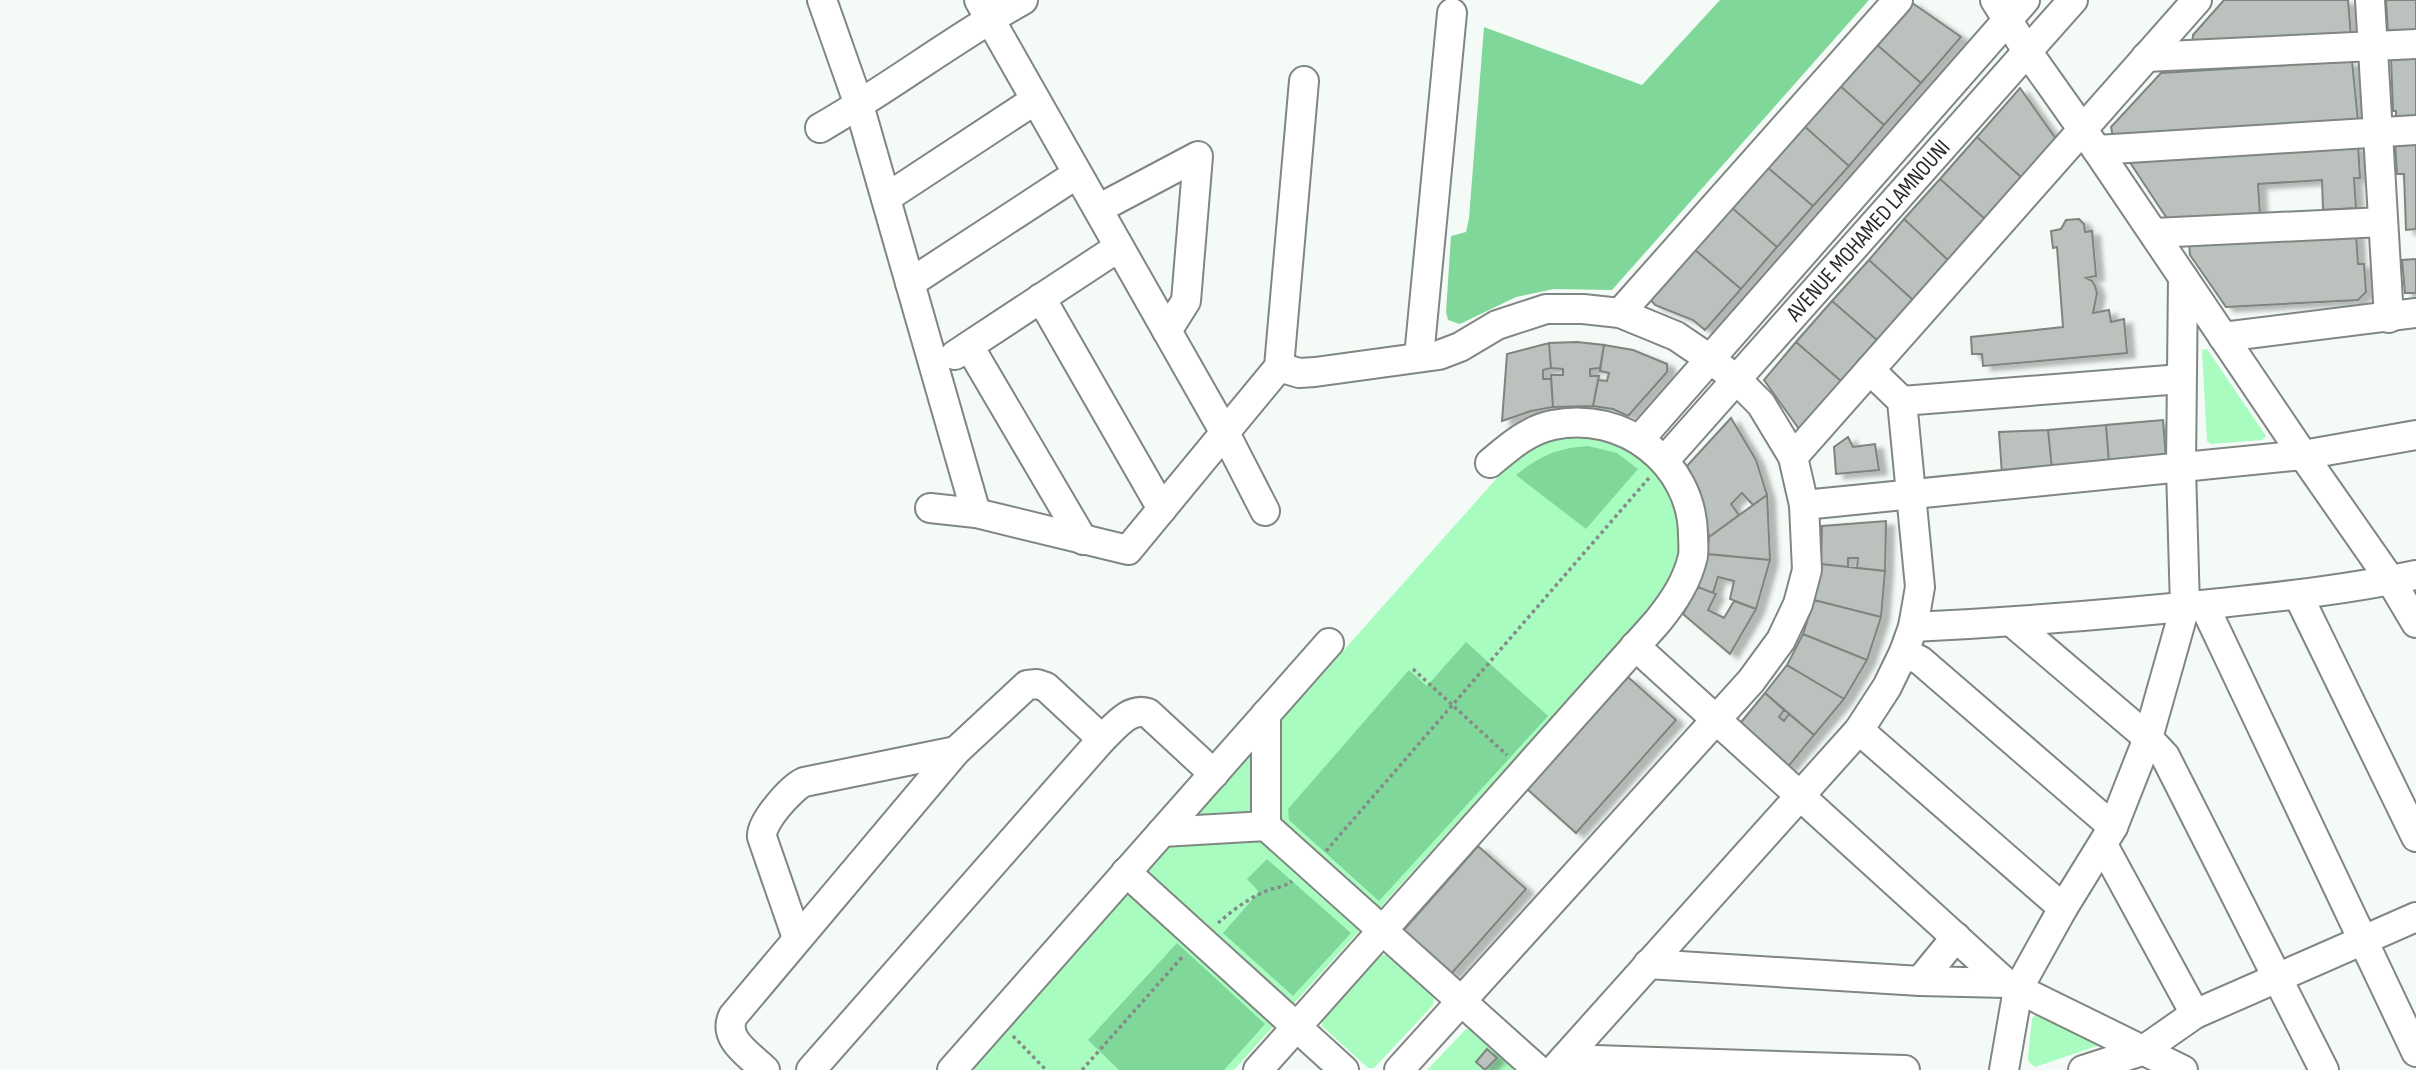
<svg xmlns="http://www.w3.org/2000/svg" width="2416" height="1070" viewBox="0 0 2416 1070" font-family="'Sofia Sans Condensed',sans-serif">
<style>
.green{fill:#a8fcc0}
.forest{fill:#7fd79a}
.building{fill:#bbc2bd;stroke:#7e847f;stroke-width:2;filter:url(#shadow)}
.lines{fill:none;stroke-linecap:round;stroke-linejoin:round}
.minor-casing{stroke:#808681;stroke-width:32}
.path{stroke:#868b88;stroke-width:3.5;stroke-dasharray:3.5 3.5;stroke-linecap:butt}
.minor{stroke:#fff;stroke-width:28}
.labels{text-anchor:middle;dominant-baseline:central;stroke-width:7;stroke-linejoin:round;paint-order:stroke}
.street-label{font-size:23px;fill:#282b29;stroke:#f4fbf6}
</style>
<defs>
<filter id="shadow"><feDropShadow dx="8" dy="4.5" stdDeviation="2" flood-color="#0004"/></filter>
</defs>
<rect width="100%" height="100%" fill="#f4fbf6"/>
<path class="green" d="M2207 349 2266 436 2262 440 2211 444 2207 441 2202 350Z
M1594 434C1604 437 1616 439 1625 443 1665 462 1691 514 1680 557 1677 568 1672 578 1668 588L1234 1070H970L1505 469C1538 441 1551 436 1594 434Z
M1382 955H1389L1434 997 1433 1005 1374 1068H1368L1322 1026 1323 1019Z
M2035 1015 2100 1042V1045L2035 1067 2029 1062 2028 1058 2032 1019Z
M1466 1029 1471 1030 1519 1070H1427Z"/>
<path class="forest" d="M1720 0H1869L1612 290 1554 289 1516 297 1460 324 1448 320 1446 312 1451 236 1466 232 1469 218 1484 27 1642 85Z
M1588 446 1617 453 1638 469 1586 529 1516 475C1540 456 1557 448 1588 446Z
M1466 642 1548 716 1379 901 1289 820 1288 809 1409 670 1427 686Z
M1267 859 1351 933 1293 996 1223 933 1259 892 1247 879Z
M1177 943 1265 1024 1224 1070H1119L1088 1040Z"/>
<path class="building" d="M2224 0H2348L2351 37 2192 46 2193 35Z
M2386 0H2416V32L2388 34Z
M1911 2 1961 37 1921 83 1875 43Z
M1875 43 1921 83 1884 125 1838 84Z
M2416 56V117L2396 118V111H2393L2391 58Z
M2352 61 2358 121 2113 137 2111 127 2161 73Z
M1838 84 1884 125 1849 166 1803 125Z
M2020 88 2056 139 2022 178 1977 137Z
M1803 125 1849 166 1813 206 1767 167Z
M1977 137 2022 178 1985 219 1940 179Z
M2416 141V229L2406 230 2404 174H2397L2395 142Z
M2358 145 2360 178H2354L2356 208 2323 210 2322 180 2258 184 2260 215 2168 220 2129 161Z
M1767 167 1813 206 1777 247 1731 207Z
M1940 179 1985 219 1948 260 1904 219Z
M1731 207 1777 247 1741 289 1694 249Z
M1904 219 1948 260 1913 300 1869 260Z
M2079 219 2084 224 2085 232 2092 231 2096 276 2086 278 2092 281 2095 286 2097 293 2093 313 2109 310 2111 322 2124 319 2127 353 1983 366 1982 354H1972L1971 337 2063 327 2057 247 2053 248 2051 231 2061 229 2066 220Z
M2356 233 2358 264H2364L2366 292 2358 300 2226 307 2190 255 2189 243Z
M1694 249 1741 289 1705 330 1693 320 1655 305 1650 299Z
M2416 259V293H2405L2402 260Z
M1869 260 1913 300 1877 340 1832 301Z
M1832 301 1877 340 1841 381 1796 342Z
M1577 342 1604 345 1600 368 1590 369V376H1599L1593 406 1553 407 1551 375H1563V369L1551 368 1549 343Z
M1796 342 1841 381 1799 429 1764 380Z
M1549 343 1551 368 1543 370V379H1551L1553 407 1531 411 1502 421 1507 354Z
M1604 345 1633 350 1667 364V372L1628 416 1613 409 1593 406 1598 380 1607 381 1609 373 1600 371Z
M1731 418 1756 460 1767 495 1753 505 1742 493 1731 504 1739 515 1709 537 1699 489 1687 466Z
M2163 420 2166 459 2109 463 2106 425Z
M2106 425 2109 463 2052 469 2048 430Z
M2048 430 2052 469 2002 475 1999 432Z
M1848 437 1853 447 1875 444 1879 470 1836 474 1834 447Z
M1767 495 1770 560 1707 554 1709 537Z
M1886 521 1885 571 1857 568 1858 558H1848V567L1821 564 1822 526Z
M1707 554 1770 560 1756 609 1730 599 1734 581 1718 577 1713 593 1698 587Z
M1821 564 1885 571 1881 617 1814 600Z
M1698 587 1716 594 1708 610 1724 618 1734 601 1756 609 1730 654 1683 614Z
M1814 600 1881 617 1867 660 1803 634Z
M1803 634 1867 660 1844 699 1787 665Z
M1787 665 1844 699 1814 735 1765 693Z
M1628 677 1676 720 1576 833 1527 789Z
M1765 693 1784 710 1779 717 1784 721 1789 714 1814 735 1787 768 1738 726Z
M1478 846 1526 889 1451 974 1403 931Z
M1487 1049 1497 1058 1485 1070 1476 1062Z"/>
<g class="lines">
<defs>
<g id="minor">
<path d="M822 0 859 105 976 513"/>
<path d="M979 0 1225 433 1265 511"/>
<path d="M1995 0 2027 51 2097 150 2303 455 2391 581 2416 623"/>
<path d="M2370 0 2389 318"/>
<path d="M2146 57 2416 44"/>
<path d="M820 128C890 88 953 39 1023 0"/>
<path d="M2097 150 2416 130"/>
<path d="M886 198 1035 100"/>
<path d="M1098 209 1198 156 1186 301 1167 331"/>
<path d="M2154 233 2383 222"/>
<path d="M910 283 1077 174"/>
<path d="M1041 298 1162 509"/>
<path d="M1620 313 1898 0"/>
<path d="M2223 337 2416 313"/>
<path d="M969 346 1083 540"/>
<path d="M955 355 1119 247"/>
<path d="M1419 357 1452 13"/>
<path d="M1279 367 1299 373 1315 372 1439 355 1460 347 1497 325 1546 309H1583L1620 313 1676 336 1710 359 1736 379 1761 404 1793 457 1804 505 1807 570 1798 604 1781 640 1751 681 1399 1070"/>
<path d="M1902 401 2181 379"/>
<path d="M1639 440 2025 0"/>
<path d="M1793 457 2197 0"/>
<path id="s1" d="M1664 461 2073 0"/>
<path d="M1804 505 2303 455 2416 435"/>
<path d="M930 508 976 513 1128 550 1279 367 1304 81"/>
<path d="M2298 595 2416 837"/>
<path d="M2204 605 2416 1052"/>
<path d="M2012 622 2148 738 2165 756 2324 1070"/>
<path d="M1913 627C2016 622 2118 614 2221 603 2286 596 2352 589 2416 575"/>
<path d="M1635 646 2006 983"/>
<path d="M1904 652 1921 661 2113 827"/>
<path d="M1859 730 2063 908"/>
<path d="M1266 826V714"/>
<path d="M1162 832 1266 826 1538 1070"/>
<path d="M2103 845 2195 1014"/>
<path d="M1126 872 1344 1070"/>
<path d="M797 938 762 837C760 823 791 788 804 782L956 751"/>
<path d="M1648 964 1920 981 2006 983 2183 1070"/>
<path d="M1920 981 1956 937"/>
<path d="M1564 1059 1905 1070"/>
<path d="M765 1070C750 1055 722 1039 733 1016L956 751 1027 685 1037 684 1046 687 1102 739"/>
<path d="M811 1070 1102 739C1115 727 1129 707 1148 713L1214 774"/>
<path d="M952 1070 1329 643"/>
<path d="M1258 1070 1658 621C1674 601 1687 582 1693 556 1694 549 1693 541 1693 534 1692 463 1623 410 1553 425 1528 430 1509 447 1490 463"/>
<path d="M1554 1070 1859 730 1887 687 1904 652 1913 627 1920 587 1902 401 1870 370"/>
<path d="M2004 1070 2018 989 2063 908 2113 827 2148 738 2185 607 2181 468 2183 277"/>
<path d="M2083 1070 2142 1051 2195 1014 2416 917"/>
</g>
</defs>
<use href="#minor" class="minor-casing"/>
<path class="path" d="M1413 669 1507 755
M1326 851 1649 478
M1218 923C1232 911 1247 899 1266 891 1275 887 1283 888 1292 881
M1013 1036 1046 1070
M1082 1070 1184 955"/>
<use href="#minor" class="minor"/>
</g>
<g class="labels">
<g class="street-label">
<text stroke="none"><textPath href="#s1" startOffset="308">AVENUE MOHAMED LAMNOUNI</textPath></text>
</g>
</g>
</svg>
